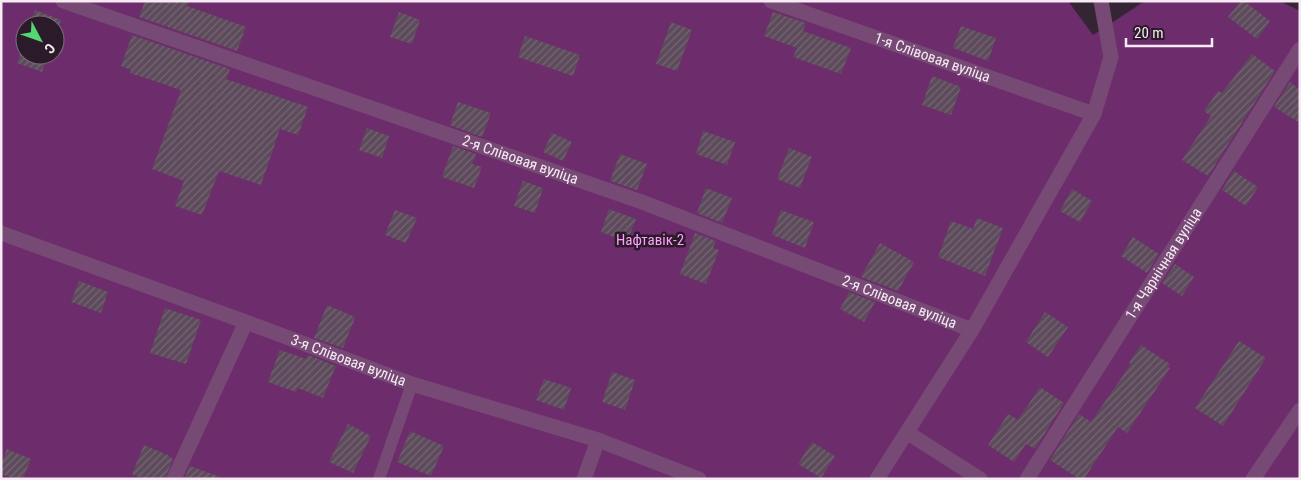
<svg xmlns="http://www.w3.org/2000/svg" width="1301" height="480" viewBox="0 0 1301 480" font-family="'Roboto Condensed',sans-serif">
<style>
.green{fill:#6d2c6b;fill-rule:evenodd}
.building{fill:url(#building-hatch)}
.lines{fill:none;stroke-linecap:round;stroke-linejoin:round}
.lane{stroke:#764a74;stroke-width:12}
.street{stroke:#764a74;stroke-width:15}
.labels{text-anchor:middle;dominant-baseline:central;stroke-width:5;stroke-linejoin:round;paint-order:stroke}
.street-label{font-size:15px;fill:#f6ebf5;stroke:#2b1b2a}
.park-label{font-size:15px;fill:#ffa0fa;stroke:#2b1b2a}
</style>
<defs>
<pattern id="building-hatch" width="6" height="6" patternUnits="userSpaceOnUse" patternTransform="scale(1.25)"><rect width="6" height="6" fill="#5d4b5c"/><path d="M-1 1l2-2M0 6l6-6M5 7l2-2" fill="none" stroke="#756574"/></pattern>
</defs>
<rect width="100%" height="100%" fill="#352534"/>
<path class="green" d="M1 1H1068L1093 35 1145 1H1280L1300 11V479H1ZM25 25H55V55H25Z"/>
<path class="building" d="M145 1H189L187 6 246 27 237 51 139 17Z
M1241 1H1244L1270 21 1257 39 1228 17Z
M35 10 61 20 55 37V25H30Z
M399 12 420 20 412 44 390 37Z
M773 12 806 23 803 31 851 48 841 74 793 57 797 48 764 36Z
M671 22 692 30 677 71 656 64Z
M961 26 996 38 988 61 953 48Z
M132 35 230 69 226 79 308 107 298 135 280 129 261 185 219 171 202 215 175 206 184 181 152 169 181 90 130 73 131 70 121 66Z
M525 36 580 55 573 76 518 57Z
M25 40V55H48L42 72 17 63Z
M1252 54 1275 71 1208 176 1182 160 1211 116 1204 111 1218 91 1222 93Z
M932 76 961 87 951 115 922 105Z
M1290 82 1300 90V123L1274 107Z
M458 102 491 113 482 137 450 125Z
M367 128 389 136 382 158 359 150Z
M703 131 735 142 727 165 696 154Z
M552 133 572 142 563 161 543 152Z
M453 146 476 154 472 164 482 167 474 188 442 177Z
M789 148 812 157 800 188 777 179Z
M620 154 647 164 637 190 610 181Z
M1234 171 1258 187 1246 206 1222 190Z
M523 181 543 188 535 213 514 206Z
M706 188 732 198 722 223 697 213Z
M1072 189 1092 201 1080 222 1060 211Z
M609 209 636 219 627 242 601 232Z
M395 210 417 218 406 243 385 235Z
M781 210 814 222 805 248 772 235Z
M977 218 1003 228 985 276 938 257 951 221 973 229Z
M695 233 716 241 713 248 719 250 706 284 680 274Z
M1133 237 1159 254 1147 273 1121 256Z
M880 243 914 262 898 291 861 277Z
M1175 264 1194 277 1182 296 1162 283Z
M79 281 108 292 101 313 71 302Z
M849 292 875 302 864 322 840 309Z
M327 305 353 316V317L355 318 343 348 314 338Z
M165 308 201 320 186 364 150 353Z
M1045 312 1068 327 1048 357 1026 342Z
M1239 341 1266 358 1223 426 1195 408Z
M1141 345 1170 364 1168 367 1170 368 1127 433 1118 427 1084 479H1079L1050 460 1079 414 1091 422 1131 364 1129 363Z
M280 350 306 359 308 355 336 366 323 398 298 388 296 392 268 382Z
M612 372 635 380 625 410 602 402Z
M544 379 571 388 564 410 536 400Z
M1040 387 1064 403 1035 449 1026 444 1014 462 988 445 1008 414 1018 420Z
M348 424 371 436 353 473 329 462Z
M410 431 444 446 431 476 397 462Z
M812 442 835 456 821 478 798 464Z
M144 445 170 456 169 457 173 459 165 479H144L132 474Z
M7 449 31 459 23 479H15L1 474V464Z
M190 466 220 477 219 479H184Z"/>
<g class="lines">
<path class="lane" d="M379 479 412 384"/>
<g class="street">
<path id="s1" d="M63 1 642 202 972 330"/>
<path id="s2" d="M771 1 1094 114"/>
<path id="s3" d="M1 233 246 322 412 384 598 440 699 479"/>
<path d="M908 433 980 479"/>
<path d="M174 479 246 322"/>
<path d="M584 479 598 440"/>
<path d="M877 479 972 330 1094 114 1111 57 1101 1"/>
<path id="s4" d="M1027 479 1300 49"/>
<path d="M1253 479 1300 410"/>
</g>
</g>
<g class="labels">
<g class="street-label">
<text stroke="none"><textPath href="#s2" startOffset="171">1-я Слівовая вуліца</textPath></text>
<text stroke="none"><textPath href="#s1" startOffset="484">2-я Слівовая вуліца</textPath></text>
<text stroke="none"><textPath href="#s4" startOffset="255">1-я Чарнічная вуліца</textPath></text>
<text stroke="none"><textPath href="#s1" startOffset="889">2-я Слівовая вуліца</textPath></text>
<text stroke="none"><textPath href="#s3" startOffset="370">3-я Слівовая вуліца</textPath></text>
</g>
<g class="park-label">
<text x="650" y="240">Нафтавік-2</text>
</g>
</g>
<rect width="1301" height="480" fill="none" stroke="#f6ebf5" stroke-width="5"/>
<g transform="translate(40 40) rotate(131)"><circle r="24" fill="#2b1b2a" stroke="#7c6e7b"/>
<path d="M0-4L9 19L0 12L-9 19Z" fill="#53d673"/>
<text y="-8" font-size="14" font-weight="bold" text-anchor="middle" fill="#f6ebf5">С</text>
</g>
<path d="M1126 38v8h86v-8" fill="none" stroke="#f6ebf5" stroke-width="2.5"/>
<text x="1134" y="38" font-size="15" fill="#f6ebf5" stroke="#2b1b2a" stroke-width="4" paint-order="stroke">20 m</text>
</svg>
